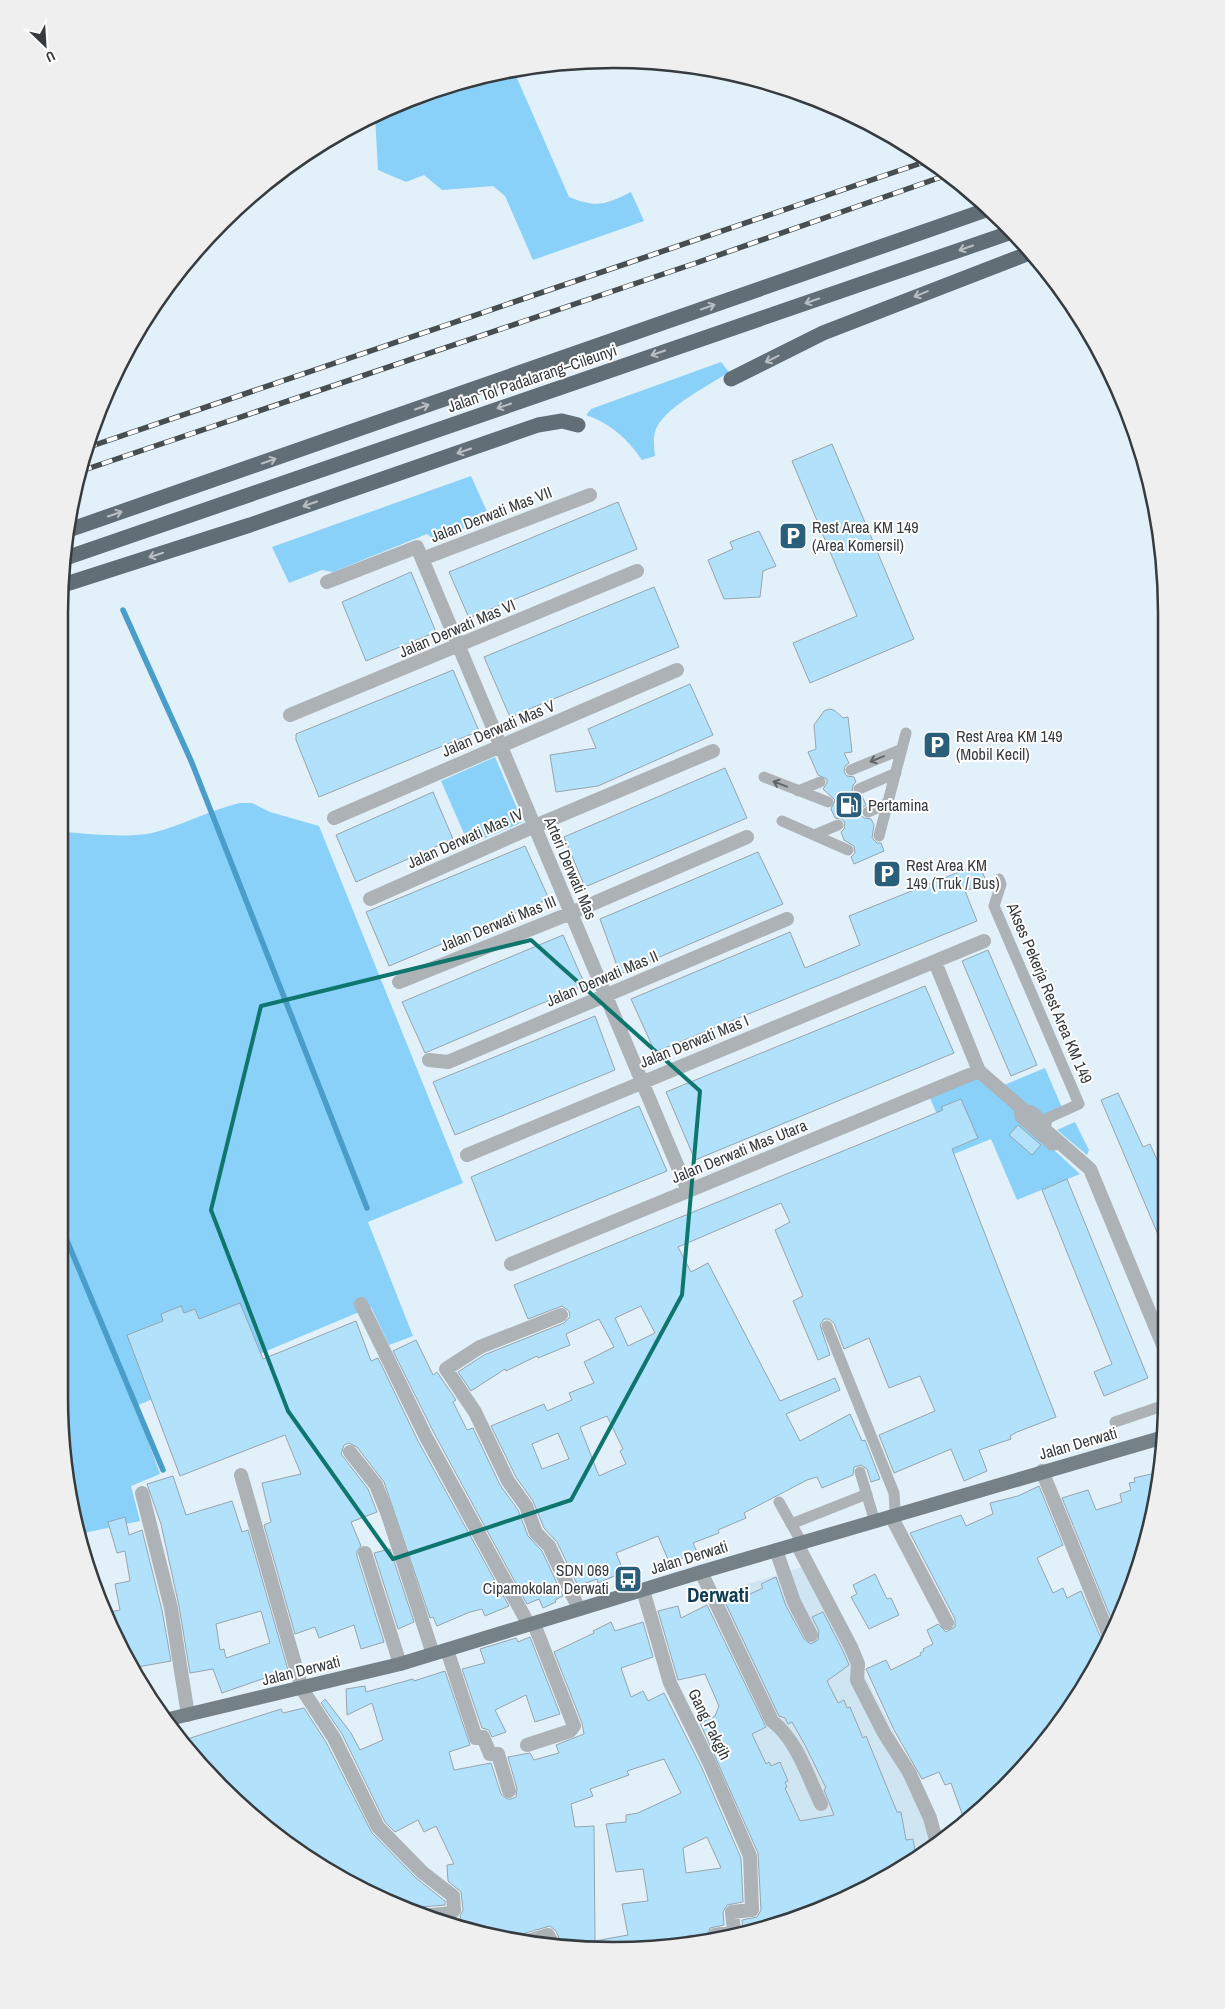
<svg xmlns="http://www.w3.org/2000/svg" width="1225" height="2009" viewBox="0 0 1225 2009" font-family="'Archivo Narrow',sans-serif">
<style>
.built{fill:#cfe5f2}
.green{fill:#89d1f9}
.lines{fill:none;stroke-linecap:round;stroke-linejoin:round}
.stream{stroke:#499dc8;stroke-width:5.5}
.building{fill:#b2e1fc;stroke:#96a4ac;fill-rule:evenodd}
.service{stroke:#acb2b6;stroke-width:11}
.minor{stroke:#acb2b6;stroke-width:14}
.primary{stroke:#758087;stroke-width:14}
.motorway{stroke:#626e76;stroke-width:15}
.rail-casing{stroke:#474e51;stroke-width:5.5}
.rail{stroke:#fff;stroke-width:4;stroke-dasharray:11;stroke-linecap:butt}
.oneway{stroke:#b8bec1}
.oneway2{stroke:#5f6568}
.marked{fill:none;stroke:#0f766e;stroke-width:4;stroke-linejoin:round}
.labels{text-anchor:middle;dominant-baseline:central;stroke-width:4;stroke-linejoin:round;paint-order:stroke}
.street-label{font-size:16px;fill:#353b3e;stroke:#fff}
.poi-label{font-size:16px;fill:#353b3e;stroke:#fff;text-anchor:start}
.district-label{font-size:21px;font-weight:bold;fill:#0e3b50;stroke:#fff}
.rim{fill:none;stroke:#353b3e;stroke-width:2.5}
</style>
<rect width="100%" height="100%" fill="#e2f0f9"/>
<path class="built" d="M809 1565 895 1735 943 1840 858 1893 830 1904 731 1713 762 1701 713 1595Z"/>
<path class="green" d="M505 69H513L569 197C596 208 605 205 631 192L644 221 533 260 505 196 493 186 442 190 424 175 406 182 378 170 375 115 401 101Z
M721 362 729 372C708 386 671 404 658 425 652 434 654 446 655 456L642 460C627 438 611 424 586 415L591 409Z
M471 476 490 518 435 540 427 534 333 572 322 570 289 583 272 547Z
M495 757 523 822 469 845 441 781Z
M240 803H252L270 812 319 826 463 1183 368 1222 413 1336 389 1345 371 1307 136 1406 160 1474 131 1486 140 1521 79 1534 64 1469 61 822 66 832C86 834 133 838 152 833 182 826 209 810 240 803Z
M1045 1068 1063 1110 1048 1117 1040 1137 1080 1174 1017 1200 991 1139 954 1154 930 1098 977 1078 992 1090Z
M1075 1122 1089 1150 1087 1155 1057 1130Z"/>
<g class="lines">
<path class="stream" d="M123 610 192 763 367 1208
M63 1231 163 1470"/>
</g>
<path class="building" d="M832 444 914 639 810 683 793 643 857 616 792 461Z
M618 502 637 549 469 618 449 572Z
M759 531 776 566 763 571 760 597 724 599 708 560 733 549 730 542Z
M411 572 436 632 366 661 342 602Z
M654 587 679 647 510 717 484 657Z
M453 670 479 731 319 797 296 740V734Z
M690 684 713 735 598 786 556 792 550 755 596 748 588 729Z
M829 709 834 710 843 718 848 717 852 752 844 753 849 763 845 766 844 772 847 776 854 777 856 782 853 785 852 792 855 795 862 796 866 805 862 808 861 815 864 818 871 819 874 825 872 838 877 843H881L884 851 854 864 851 857 855 853 854 846 844 840 841 832 844 829 845 823 842 819 835 818 831 809 835 800 823 789 827 783V779L818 775 808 752 816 749 814 725 824 711Z
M725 768 747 818 585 887 564 837Z
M433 792 453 839 356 882 336 835Z
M525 846 549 899 389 966 366 912Z
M758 852 783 904 620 974 600 919Z
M979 864 987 883 965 891 977 921 655 1052 631 999 790 932 805 968 860 945 849 916Z
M563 935 585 985 425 1053 402 1002Z
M988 950 1037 1065 1011 1076 962 961Z
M925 986 954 1053 695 1160 666 1092Z
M595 1016 615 1070 455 1135 433 1082Z
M1118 1093 1143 1147 1150 1144 1165 1178V1251L1101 1100Z
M961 1099 978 1138 952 1149 1056 1417 1017 1432 1010 1436 1011 1439 979 1450 987 1471 964 1481 951 1449 894 1473 879 1435 935 1411 920 1376 889 1388 869 1338 844 1349 834 1323 829 1319H824L820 1325 830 1355 818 1360 793 1301 803 1296 775 1230 790 1222 781 1203 678 1247 691 1272 708 1263 780 1401 835 1378 840 1390 786 1414 800 1441 850 1414 862 1441 865 1440 880 1479 871 1482 867 1469 861 1465 854 1467 853 1475 822 1488 817 1477 807 1480 744 1513 746 1518 718 1530 719 1533 693 1543 697 1552 670 1564 658 1536 616 1553 624 1572 598 1583 597 1579 578 1586 557 1542 544 1528 533 1501 516 1477 491 1426 544 1404 547 1411 572 1400 569 1393 594 1383 584 1362 614 1347 599 1319 566 1334 570 1345 538 1358 537 1356 506 1371 505 1369 471 1391 458 1372 484 1355 564 1323 570 1317 569 1311 562 1306 528 1319 514 1285 919 1120 943 1110 941 1107ZM641 1306 655 1333 628 1346 615 1318ZM607 1416 623 1449 620 1451 626 1464 599 1476 580 1427ZM558 1433 569 1459 542 1469 532 1444Z
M639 1106 667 1171 496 1241 471 1177Z
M1018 1125 1041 1145 1032 1155 1009 1135Z
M1067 1179 1148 1378 1104 1396 1094 1372 1112 1364 1042 1190Z
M240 1303 263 1359 356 1321 371 1361 378 1358 418 1441 509 1606 485 1616 482 1609 470 1612 437 1626 433 1617 430 1618 384 1482 357 1447 349 1443 344 1445 341 1454 368 1489 377 1512 351 1522 361 1546 357 1551V1556L384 1642 361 1649 354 1625 319 1638 315 1627 295 1634 264 1525 271 1522 262 1483 301 1474 285 1435 180 1476 127 1335 163 1321 161 1314 181 1306 184 1313 195 1309 199 1319Z
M416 1340 433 1375 437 1372 456 1400 453 1402 467 1430 473 1428 500 1485 518 1510 528 1536 542 1551 563 1596 555 1600 556 1602 543 1608 539 1599 527 1604 434 1433 393 1351Z
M1151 1474 1154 1486 1137 1575 1113 1623 1062 1498 1088 1490 1096 1510 1122 1502 1120 1494 1131 1490 1129 1483 1135 1482 1134 1478Z
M173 1476 186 1515 232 1501 242 1532 248 1530 288 1670 222 1693 213 1669 190 1673 179 1606 161 1524 147 1484ZM261 1611 270 1643 226 1658 224 1649 220 1650 216 1624Z
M1039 1486 1063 1545 1037 1558 1053 1593 1063 1588 1067 1598 1081 1591 1100 1636 1104 1641 1073 1704 1004 1788 965 1822 951 1783 945 1785 939 1772 922 1779 894 1730 866 1669 886 1660 891 1670 921 1655 920 1653 924 1651 923 1649 933 1644 927 1630 938 1624 946 1632 955 1627V1619L910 1533 961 1515 966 1526 993 1514 990 1503 1018 1496Z
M125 1517 129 1535 142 1530 162 1610 171 1661 132 1668 116 1642 104 1613 120 1610 115 1584 130 1581 125 1551 117 1553 108 1522Z
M390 1549 414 1622 398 1629 374 1553Z
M875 1574 887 1599 891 1598 899 1615 869 1629 851 1597 857 1594 853 1585Z
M776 1577 786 1606 804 1639 811 1644 818 1640 819 1631 812 1617 823 1612 843 1651 849 1665 827 1681 838 1703 844 1700 847 1708 850 1707 863 1738 866 1736 897 1812H901L906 1840 913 1839 916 1857 858 1893 790 1921 743 1932 742 1920 757 1917 761 1910 758 1853 700 1723 715 1716 719 1706 705 1674 678 1680 658 1611 678 1606 681 1618 707 1605 766 1727 752 1734 766 1764 769 1762 771 1766 780 1762 788 1781 785 1782 787 1787 785 1788 800 1821 834 1815 824 1790 826 1788 805 1745 792 1722 788 1724 785 1718 779 1716 725 1602 734 1598 735 1601 763 1588 761 1584Z
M611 1622 615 1631 643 1622 653 1657 621 1668 631 1697 643 1691 648 1701 664 1693 701 1766 741 1858 743 1902 727 1905 723 1912 724 1925 710 1928 706 1941 700 1942 696 1936 691 1935 675 1939 671 1946 612 1950 563 1947 556 1931 550 1926 522 1934 517 1940 464 1928 460 1916 463 1910 461 1892 448 1881 447 1865 454 1864 436 1826 424 1832 418 1820 395 1832 385 1822 342 1734 321 1703 325 1699 351 1733 360 1750 383 1740 372 1703 347 1715 346 1689 365 1686 366 1692 413 1679 414 1681 445 1671 470 1745 449 1752 454 1770 491 1763 501 1794 507 1799H511L516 1797 517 1789 508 1757 530 1753 534 1760 559 1753 556 1745 584 1734 582 1723 554 1652 594 1633 593 1631ZM664 1759 681 1793 638 1813 626 1815V1822L606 1824 616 1872 643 1869 648 1901 622 1904 628 1935 595 1941 594 1826 575 1827 571 1804 593 1796 590 1789 629 1775 627 1771ZM707 1837 721 1868 686 1873 683 1848Z
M530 1637 560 1714 535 1722 526 1695 495 1710 506 1732 492 1737 489 1730 482 1728 462 1669 485 1663 480 1649 516 1638 518 1642Z
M304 1708 326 1742 372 1833 416 1878 445 1901V1905L421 1907 414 1912 367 1893 276 1836 181 1741 281 1709 283 1713Z"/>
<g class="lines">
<path class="service" d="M851 770 902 749
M764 777 828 802
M859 789 896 773
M798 791 820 782
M868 812 888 803
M782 821 848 850
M814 835 838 825
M879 836 906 733
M999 879 1001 884 994 906 1079 1104 1048 1118 1044 1129
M1019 1106 1020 1117 1052 1145 1061 1144
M827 1326 894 1493 895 1509 892 1518
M1115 1422 1165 1405
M860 1472 875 1522
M779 1502 802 1543
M791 1524 867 1494"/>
<path class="minor" d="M422 559 590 495
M327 582 417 547 688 1191
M290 715 637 571
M334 818 677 670
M370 899 535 826 713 751
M935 962 979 1071 1025 1111C1036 1112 1039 1121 1044 1129L1090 1169 1165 1350
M399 982 571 913 747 837
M429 1060 448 1062 787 919
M467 1155 984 941
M511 1264 979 1071
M361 1304 426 1437 529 1625
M561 1315 480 1347 446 1369 475 1412 508 1481 526 1506 536 1533 549 1546 579 1609
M350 1452 376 1485 388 1515 433 1654
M1042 1471 1108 1633
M241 1475 302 1689 334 1738 378 1827 422 1872 453 1896 454 1910 451 1913 422 1916
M142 1493 171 1608 188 1715
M892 1518 947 1623
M797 1544 851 1647 858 1664 857 1680 884 1733 909 1772 930 1818 937 1844
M776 1550 794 1602 811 1635
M365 1553 400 1664
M701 1572 772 1721C797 1740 808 1777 821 1804
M643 1590 670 1683 709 1762 750 1856 752 1910 732 1912 734 1932 715 1935 714 1939
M447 1650 476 1738 483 1737 490 1754H498L509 1791
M527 1745 570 1731 574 1726 534 1624
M525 1942 548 1935 554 1946
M680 1946 692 1944"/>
<path class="primary" d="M165 1720 400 1664 701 1572 1164 1437"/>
<path class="motorway" d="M731 379 823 333 1032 252
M69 530 986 210
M63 559 1012 232
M60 586 250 525 538 425 562 421 578 425"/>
<defs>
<path id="rail" d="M86 448 930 160
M81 471 696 263 947 175"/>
</defs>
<use href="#rail" class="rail-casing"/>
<use href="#rail" class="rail"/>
</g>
<defs><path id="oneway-shaft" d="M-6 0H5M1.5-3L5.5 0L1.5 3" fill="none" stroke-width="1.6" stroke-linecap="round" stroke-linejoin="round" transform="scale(1.25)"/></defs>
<g class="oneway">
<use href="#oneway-shaft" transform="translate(966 248) rotate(161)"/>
<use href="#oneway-shaft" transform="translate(921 294) rotate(158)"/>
<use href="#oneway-shaft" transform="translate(812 301) rotate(161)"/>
<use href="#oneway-shaft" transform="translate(708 307) rotate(-19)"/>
<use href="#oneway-shaft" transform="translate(658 353) rotate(161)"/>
<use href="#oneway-shaft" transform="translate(772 359) rotate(154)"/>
<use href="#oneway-shaft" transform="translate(504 406) rotate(161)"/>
<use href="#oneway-shaft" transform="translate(422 407) rotate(-19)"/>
<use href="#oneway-shaft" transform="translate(464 451) rotate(161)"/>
<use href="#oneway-shaft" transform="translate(269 461) rotate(-19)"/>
<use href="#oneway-shaft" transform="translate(310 504) rotate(161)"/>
<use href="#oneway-shaft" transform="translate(115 514) rotate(-19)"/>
<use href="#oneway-shaft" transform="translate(156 555) rotate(162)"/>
</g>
<g class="oneway2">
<use href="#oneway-shaft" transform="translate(877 759) rotate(158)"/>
<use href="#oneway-shaft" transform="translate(780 784) rotate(-159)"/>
</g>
<path class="marked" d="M531 940 700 1091 682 1295 571 1500 393 1559 288 1411 211 1210 261 1006Z"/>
<defs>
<symbol id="parking-square" viewBox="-11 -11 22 22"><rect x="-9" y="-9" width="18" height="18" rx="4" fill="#295f7a" stroke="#fff"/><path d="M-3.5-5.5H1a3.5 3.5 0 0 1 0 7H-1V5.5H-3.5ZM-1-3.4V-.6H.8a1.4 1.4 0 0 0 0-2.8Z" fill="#fff"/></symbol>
<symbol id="fuel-square" viewBox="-11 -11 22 22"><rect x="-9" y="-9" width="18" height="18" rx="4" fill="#295f7a" stroke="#fff"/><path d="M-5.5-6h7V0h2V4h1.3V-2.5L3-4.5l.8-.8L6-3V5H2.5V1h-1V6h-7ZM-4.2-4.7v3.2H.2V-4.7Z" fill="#fff"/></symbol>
<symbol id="bus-square" viewBox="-11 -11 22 22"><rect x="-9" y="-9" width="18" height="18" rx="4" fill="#295f7a" stroke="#fff"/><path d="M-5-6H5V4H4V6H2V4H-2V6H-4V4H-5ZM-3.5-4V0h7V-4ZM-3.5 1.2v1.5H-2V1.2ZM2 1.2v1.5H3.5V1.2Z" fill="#fff"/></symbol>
</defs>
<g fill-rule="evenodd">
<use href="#parking-square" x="777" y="520" width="32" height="32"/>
<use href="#parking-square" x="921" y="729" width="32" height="32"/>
<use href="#fuel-square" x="833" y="789" width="32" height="32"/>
<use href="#parking-square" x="871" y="858" width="32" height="32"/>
<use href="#bus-square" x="612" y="1563" width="32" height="32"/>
</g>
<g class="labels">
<g class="street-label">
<text transform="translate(532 378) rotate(-19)">Jalan Tol Padalarang–Cileunyi</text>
<text transform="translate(491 514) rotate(-21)">Jalan Derwati Mas VII</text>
<text transform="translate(457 628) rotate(-23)">Jalan Derwati Mas VI</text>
<text transform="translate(498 728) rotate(-23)">Jalan Derwati Mas V</text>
<text transform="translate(465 838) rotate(-24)">Jalan Derwati Mas IV</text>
<text transform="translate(571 868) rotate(67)">Arteri Derwati Mas</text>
<text transform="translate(498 923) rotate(-22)">Jalan Derwati Mas III</text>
<text transform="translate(602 978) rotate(-23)">Jalan Derwati Mas II</text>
<text transform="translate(1050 993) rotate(67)">Akses Pekerja Rest Area KM 149</text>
<text transform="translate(694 1041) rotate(-22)">Jalan Derwati Mas I</text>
<text transform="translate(739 1151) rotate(-22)">Jalan Derwati Mas Utara</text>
<text transform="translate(1078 1443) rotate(-16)">Jalan Derwati</text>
<text transform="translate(689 1557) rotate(-17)">Jalan Derwati</text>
<text transform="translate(301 1670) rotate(-14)">Jalan Derwati</text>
<text transform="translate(710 1724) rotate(64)">Gang Pakgih</text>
</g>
<g class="poi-label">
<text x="812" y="527">Rest Area KM 149<tspan x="812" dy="18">(Area Komersil)</tspan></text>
<text x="956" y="736">Rest Area KM 149<tspan x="956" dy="18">(Mobil Kecil)</tspan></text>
<text x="868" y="805">Pertamina</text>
<text x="906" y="865">Rest Area KM<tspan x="906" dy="18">149 (Truk / Bus)</tspan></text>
<text x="609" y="1570" text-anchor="end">SDN 069<tspan x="609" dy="18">Cipamokolan Derwati</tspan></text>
</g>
<g class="district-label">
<text x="718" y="1594">Derwati</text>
</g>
</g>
<path d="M0 0H1225V2009H0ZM613 68H613A545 545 0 0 1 1158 613V1397A545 545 0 0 1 613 1942H613A545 545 0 0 1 68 1397V613A545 545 0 0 1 613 68Z" fill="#efeff0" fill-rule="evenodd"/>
<path class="rim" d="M613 68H613A545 545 0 0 1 1158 613V1397A545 545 0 0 1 613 1942H613A545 545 0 0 1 68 1397V613A545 545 0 0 1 613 68Z"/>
<g transform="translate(45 45) rotate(155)" stroke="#ffffff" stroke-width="4" paint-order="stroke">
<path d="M0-4L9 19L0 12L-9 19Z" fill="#353b3e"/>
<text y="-8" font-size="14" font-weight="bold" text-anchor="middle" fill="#353b3e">U</text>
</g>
</svg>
